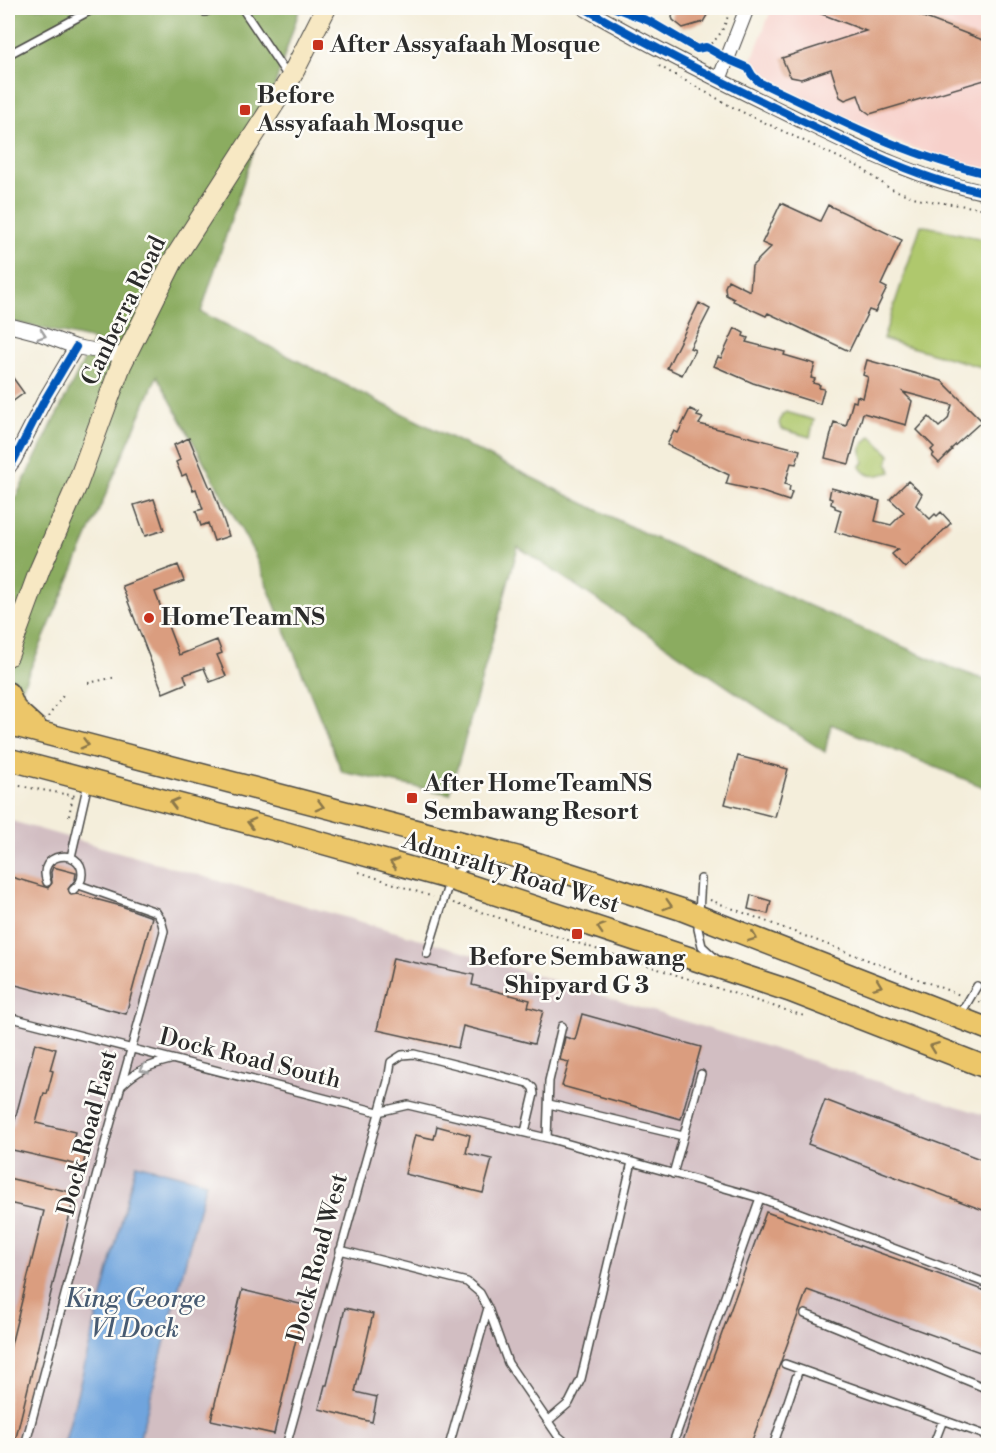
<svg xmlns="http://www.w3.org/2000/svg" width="996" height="1453" viewBox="0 0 996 1453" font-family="'Libre Bodoni',serif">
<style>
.built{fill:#f7d0ca}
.industrial{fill:#d2bec2}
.green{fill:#afc86d;stroke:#6d7a4c;stroke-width:1.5}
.forest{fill:#8bac60;stroke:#5b6c46;stroke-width:1.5}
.water{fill:#70a4dd;stroke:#4e6884;stroke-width:1.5}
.building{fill:#da9d7f}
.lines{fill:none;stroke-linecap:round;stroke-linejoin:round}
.lane-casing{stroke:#494845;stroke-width:10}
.street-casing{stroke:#494845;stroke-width:16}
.secondary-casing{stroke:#494845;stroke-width:22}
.primary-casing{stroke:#494845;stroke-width:24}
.path{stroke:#494845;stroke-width:2;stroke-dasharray:1.5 4.5;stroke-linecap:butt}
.lane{stroke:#fff;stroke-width:7}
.street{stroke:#fff;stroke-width:14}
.secondary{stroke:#f7e8c3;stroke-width:20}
.primary{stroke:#ecc669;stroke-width:21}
.cycleway-casing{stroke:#fdfcf7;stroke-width:11}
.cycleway{stroke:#0057b8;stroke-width:8}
.oneway{stroke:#a0a0a0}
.oneway2{stroke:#8c784a}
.poi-dot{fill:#c8321e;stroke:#fdfcf7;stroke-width:2}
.labels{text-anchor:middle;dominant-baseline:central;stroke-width:5;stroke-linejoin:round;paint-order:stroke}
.poi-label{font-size:24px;font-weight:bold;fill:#2b2b2b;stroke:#fdfcf7;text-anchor:start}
.street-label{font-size:24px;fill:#2b2b2b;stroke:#fdfcf7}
.water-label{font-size:26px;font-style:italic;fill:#475b72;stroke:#fdfcf7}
</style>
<rect width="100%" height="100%" fill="#fdfcf7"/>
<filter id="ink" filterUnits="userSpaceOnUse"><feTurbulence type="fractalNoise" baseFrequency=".0167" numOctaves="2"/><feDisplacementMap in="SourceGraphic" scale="12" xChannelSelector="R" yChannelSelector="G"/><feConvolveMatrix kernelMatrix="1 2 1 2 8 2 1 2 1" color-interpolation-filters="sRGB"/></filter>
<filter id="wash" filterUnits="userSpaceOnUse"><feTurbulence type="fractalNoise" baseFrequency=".008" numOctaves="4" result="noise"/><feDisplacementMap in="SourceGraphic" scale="24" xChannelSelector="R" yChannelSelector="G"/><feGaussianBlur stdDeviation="1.35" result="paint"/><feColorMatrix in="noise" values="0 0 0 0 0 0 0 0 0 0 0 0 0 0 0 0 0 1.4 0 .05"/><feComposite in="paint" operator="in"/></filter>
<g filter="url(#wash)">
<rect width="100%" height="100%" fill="#f4eedb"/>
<path class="built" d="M772 8H947L988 23V171L962 165 897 142 766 82 759 77 753 64V57Z"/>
<path class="industrial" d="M8 820 431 942 988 1116V1445H8Z"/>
<path class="green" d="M921 225 988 240V369L883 339Z
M786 412 814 420 810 437 782 429 779 424 782 415Z
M871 436 890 455 888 463 891 472C879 475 868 480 860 467L864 462C859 445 861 447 871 436Z"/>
<path class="forest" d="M8 8H300L201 312 377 401 648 535 947 666 988 681V789L831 724 825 752 518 547 450 794 342 772 254 553 157 376 20 693 8 692V513L94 340 8 321Z"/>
<path class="water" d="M136 1164 206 1182 138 1445H64Z"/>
<g id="blocks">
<path class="building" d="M675 8H711L703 22 683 28 673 20 672 17Z
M806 8H900L988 42V79L870 114 863 109 858 95 845 100 840 97 831 69 801 79 791 77 788 72 782 58 866 31Z
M781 203 820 221 828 205 902 240 881 285 887 288 875 312 869 310 849 351 768 313 766 316 733 301 734 299 726 295 725 287 728 280 750 291 752 266 771 247 762 243Z
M699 303 710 309 690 348 695 350 682 375 667 368Z
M735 328 744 333 743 336 748 338 746 342 785 352 784 355 815 364 811 378 815 379 813 383 820 385 819 388 824 389 820 404 753 383 714 366 718 357 721 358Z
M867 360 942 381 982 421 951 449 952 450 939 463 932 456 934 454 931 450 934 447 917 430 929 417 939 427 948 419 952 405 903 392 912 401 906 425 863 413 849 464 825 458 834 422 846 426 853 401 856 402 857 396 863 398 868 377 863 375Z
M8 371 24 393 8 405Z
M690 409 699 413 697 416 703 418 699 424 800 450 796 464 791 463 785 484 790 486 789 491 792 492 789 501 759 491 726 484 729 475 667 445 674 431 678 433Z
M189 438 210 488 212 487 229 536 214 541 208 523 201 526 196 511 203 509 196 489 193 490 186 474 182 476 176 462 180 460 174 445Z
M908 481 922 494 916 505 930 519 935 514 937 516 941 512 951 523 905 568 892 554 898 549 835 532 841 510 835 508V506L831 504 832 499 829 498 831 488 880 501 875 521 891 525 904 512 890 499Z
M154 499 164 530 145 536 134 505Z
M178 565 184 581 155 592 179 655 217 640 222 653 217 655 226 676 210 682 204 668 184 675 187 683 163 693 122 586Z
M738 756 788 769 775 817 725 804Z
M53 867 76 873 75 880 68 889 71 895 77 894 121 906 152 917 126 1014 8 983V876L48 888 52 883 51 872Z
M751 895 771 901 768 914 748 909Z
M393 958 474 975 472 985 530 1000 528 1007 543 1011 534 1044 463 1026 458 1048 377 1030Z
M582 1014 701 1047 681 1119 562 1086 569 1062 560 1060 565 1037 575 1040Z
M35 1043 56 1049 50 1070 53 1071 47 1094 44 1093 36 1123 75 1132 73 1141 88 1144 83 1166 8 1149V1126L13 1127Z
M825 1100 988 1162V1212L808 1144Z
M437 1126 470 1135 466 1153 492 1159 483 1193 405 1174 415 1135 434 1139Z
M8 1178 75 1193 14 1446H8V1349H10L44 1211 8 1203Z
M766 1212 988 1292V1355L807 1290 750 1446H681Z
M242 1290 304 1305 274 1434 211 1420Z
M345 1308 373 1314 355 1392 377 1397 372 1422 319 1409 325 1385H327Z"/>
</g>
</g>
<g filter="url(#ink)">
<use href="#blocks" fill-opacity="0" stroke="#494845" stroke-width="1.5"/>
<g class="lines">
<defs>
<path id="lane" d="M199 8 205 12 215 8
M242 8 289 78
M978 8 988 12
M13 52 95 8
M71 857 88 783
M454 875C466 864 477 861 492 858
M701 879 698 929 702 946 717 960
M47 882C35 853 82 846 82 874 82 881 79 885 73 890
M427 954 450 879 448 862 430 841
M960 1015 977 986
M8 1017 378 1112 408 1105 551 1139 760 1198 988 1284
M122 1085C137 1070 150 1065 170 1060
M549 1104 683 1136
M547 1138 549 1081 562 1026
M673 1174 701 1074
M340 1250 467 1282 480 1293 488 1308 508 1363 558 1436 570 1446
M805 1314 988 1389
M785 1364 988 1436
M548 1421 569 1403 581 1379 632 1162
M25 1446 107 1136 164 931 161 920 156 912 79 885
M286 1446 388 1081 391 1062 402 1055 414 1054 528 1083 533 1088 534 1094 525 1132
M449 1446 488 1308
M672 1446 760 1198
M773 1446 799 1369
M933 1446 943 1420"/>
<path id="street" d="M584 8C653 48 726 84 798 119 859 149 921 180 988 193
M719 80 747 8
M8 325 35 332 76 347 126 356
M8 468 14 460 44 401 76 347"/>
<path id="secondary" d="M8 656 40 569 77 485 121 365 173 261 290 79 326 8"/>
<path id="primary" d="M8 693 15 709 37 729
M8 724 517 857 680 909 988 1029
M8 759 283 832 450 879 790 991 988 1068"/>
</defs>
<use href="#lane" class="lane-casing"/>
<use href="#street" class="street-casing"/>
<use href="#secondary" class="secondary-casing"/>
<use href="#primary" class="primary-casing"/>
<path class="path" d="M562 8 572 14
M706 47C720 38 724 28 729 13
M659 66 736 109 861 168 889 188 922 200 988 209
M88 683 117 677
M48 717 65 693
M8 784 76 796
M69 816 73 795
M359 872 433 897
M710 900 960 995
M453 903 804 1016
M979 1002 988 1006"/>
<use href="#lane" class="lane"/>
<use href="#street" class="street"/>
<use href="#secondary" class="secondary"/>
<use href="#primary" class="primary"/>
<defs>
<path id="cycleway" d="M584 8C653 48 726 84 798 119 859 149 921 180 988 193
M615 8 649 21 697 49 706 47 727 59 748 68 752 75 759 82C833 117 908 157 988 174
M8 468 14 460 44 401 76 347"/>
</defs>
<use href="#cycleway" class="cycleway-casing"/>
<use href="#cycleway" class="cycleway"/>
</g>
<defs><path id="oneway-chevron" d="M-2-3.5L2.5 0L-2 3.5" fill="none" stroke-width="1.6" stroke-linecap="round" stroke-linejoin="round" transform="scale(1.5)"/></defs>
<g class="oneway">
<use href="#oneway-chevron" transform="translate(42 335) rotate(19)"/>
<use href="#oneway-chevron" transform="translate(144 1069) rotate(154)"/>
</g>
<g class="oneway2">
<use href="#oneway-chevron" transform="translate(85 744) rotate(15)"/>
<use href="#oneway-chevron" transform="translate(174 803) rotate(-165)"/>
<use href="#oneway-chevron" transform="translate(320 806) rotate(15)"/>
<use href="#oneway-chevron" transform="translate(251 823) rotate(-165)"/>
<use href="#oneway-chevron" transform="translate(394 863) rotate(-164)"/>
<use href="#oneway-chevron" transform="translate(668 905) rotate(17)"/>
<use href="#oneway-chevron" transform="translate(601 928) rotate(-162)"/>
<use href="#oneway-chevron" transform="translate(753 937) rotate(21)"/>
<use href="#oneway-chevron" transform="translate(878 985) rotate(21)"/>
<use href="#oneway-chevron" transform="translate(934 1047) rotate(-159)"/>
</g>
</g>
<g class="poi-dot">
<rect x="312" y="39" width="12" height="12" rx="3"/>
<rect x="239" y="104" width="12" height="12" rx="3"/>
<circle cx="149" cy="618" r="6"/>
<rect x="406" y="792" width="12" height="12" rx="3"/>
<rect x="571" y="928" width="12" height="12" rx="3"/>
</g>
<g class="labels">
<g class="poi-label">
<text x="330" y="45">After Assyafaah Mosque</text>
<text x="257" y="96">Before<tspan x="257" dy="28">Assyafaah Mosque</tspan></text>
<text x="161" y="618">HomeTeamNS</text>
<text x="424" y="784">After HomeTeamNS<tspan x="424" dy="28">Sembawang Resort</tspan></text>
<text x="577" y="958" text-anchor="middle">Before Sembawang<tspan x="577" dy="28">Shipyard G 3</tspan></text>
</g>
<g class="street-label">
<text transform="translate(124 311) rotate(-64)">Canberra Road</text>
<text transform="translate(511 873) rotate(17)">Admiralty Road West</text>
<text transform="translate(250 1059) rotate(14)">Dock Road South</text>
<text transform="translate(88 1133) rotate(-75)">Dock Road East</text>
<text transform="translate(318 1258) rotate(-75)">Dock Road West</text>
</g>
<g class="water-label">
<text x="135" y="1299">King George<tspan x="135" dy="30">VI Dock</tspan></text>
</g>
</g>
<rect width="996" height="1453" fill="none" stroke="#fdfcf7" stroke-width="30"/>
</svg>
